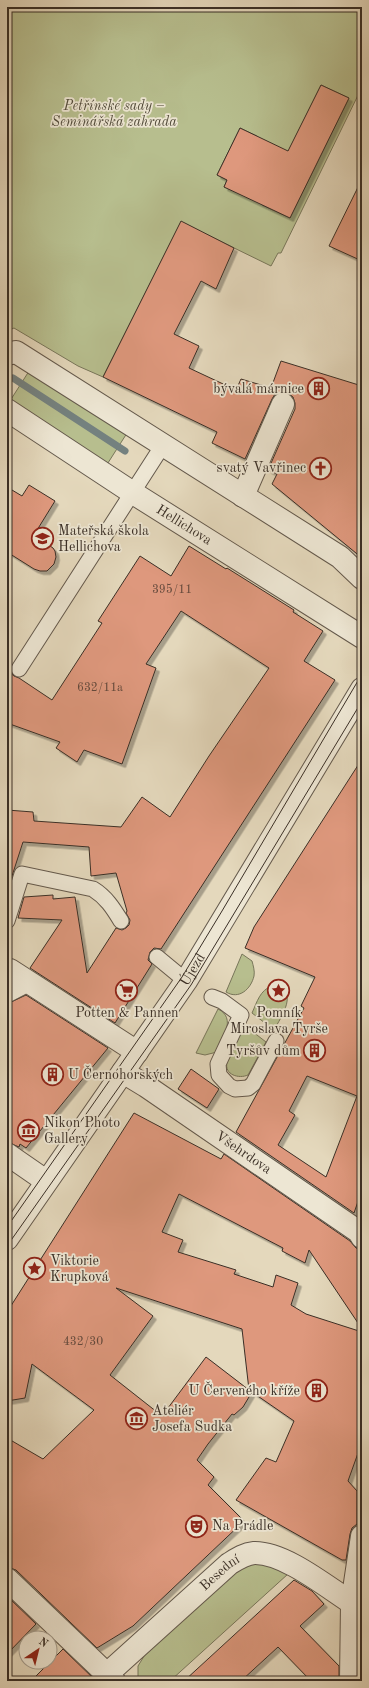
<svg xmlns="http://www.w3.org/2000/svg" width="369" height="1688" viewBox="0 0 369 1688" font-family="'Old Standard TT',serif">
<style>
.green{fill:#b7be8e;stroke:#78765a;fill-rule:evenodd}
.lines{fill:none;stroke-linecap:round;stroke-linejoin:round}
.stream{stroke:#74817f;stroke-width:7}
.building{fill:#de987d;stroke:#3a2f26;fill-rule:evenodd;filter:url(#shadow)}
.lane-casing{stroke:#64594c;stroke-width:17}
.street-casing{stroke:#64594c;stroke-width:24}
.lane{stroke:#ede6d3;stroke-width:15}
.street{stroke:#ede6d3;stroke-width:22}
.tram{stroke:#3a2f26;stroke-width:1}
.labels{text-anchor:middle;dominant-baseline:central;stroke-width:3.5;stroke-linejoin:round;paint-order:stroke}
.number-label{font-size:12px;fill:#63493c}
.park-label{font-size:14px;font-style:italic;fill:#534c3b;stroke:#ede6d3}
.poi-label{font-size:14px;fill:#3a2f26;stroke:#ede6d3;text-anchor:start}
.street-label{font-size:14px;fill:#3a2f26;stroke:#ede6d3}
</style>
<defs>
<filter id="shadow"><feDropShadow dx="3.5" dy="3.5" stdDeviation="0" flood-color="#0004"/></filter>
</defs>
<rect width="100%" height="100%" fill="#e4d8bc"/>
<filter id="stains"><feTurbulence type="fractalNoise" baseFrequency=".005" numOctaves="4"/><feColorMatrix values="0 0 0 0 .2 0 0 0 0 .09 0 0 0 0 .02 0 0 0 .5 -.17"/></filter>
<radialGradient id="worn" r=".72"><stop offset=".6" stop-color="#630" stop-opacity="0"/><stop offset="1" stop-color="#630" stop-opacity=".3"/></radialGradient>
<path class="green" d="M7 7H362V87L281 253H278L271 266 181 222 103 377 78 366 14 328 7 331ZM321 85 349 98 290 218 262 205ZM240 128 257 136 231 190 224 187 227 180 217 175Z
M31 368 129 430 106 466 8 404Z
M242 954 252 961C253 965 255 971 254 976 251 989 239 1000 226 992Z
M272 986C301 989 281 1017 274 1030L252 1013C257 1002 260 990 272 986Z
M218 1009C237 1018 222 1039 217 1052L205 1055 196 1053Z
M244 1025 266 1042 248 1075C239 1079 224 1075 227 1062 229 1052 240 1035 244 1025Z
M253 1563 270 1565 288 1574 170 1681H138V1666L146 1653 233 1571Z"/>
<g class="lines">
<path class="stream" d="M13 378 125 451"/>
</g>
<path class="building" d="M321 85 349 98 290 218 224 187 227 180 217 175 240 128 288 151Z
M362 179V261L329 246Z
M181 221 234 248 216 289 201 281 174 334 199 346 189 368 236 390 241 379 271 388 281 361 362 386V558L272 484 277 474 268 470 295 409V403L293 397 288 393 281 392 275 394 272 399 245 459 212 443 217 432 103 377Z
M29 485 55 501 34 535 53 548 55 551 56 557 54 564 47 571H40L34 569 7 552V487L22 496Z
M189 546 226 569 227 568 294 610 293 612 323 631 304 661 335 680 161 949 154 948 150 952 148 960 152 964 115 1023 30 968 62 920 18 918 24 897 53 895V899L75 897 87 973 116 928 122 930 126 928 129 925 130 920 126 913 127 911 116 873 91 876 89 847 23 842 11 879 7 878V810L33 812 34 821 121 827 142 797 170 817 209 756 269 668 181 611 146 664 156 668 122 764 84 750 77 762 56 748 60 742 7 723V670L14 676 19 678 52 700 102 623 98 621 140 556 171 576Z
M362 759V1190L354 1213 236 1132 304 1008 301 1006 315 977 245 948 254 927ZM307 1076 357 1096 326 1177 278 1145 295 1115 289 1111Z
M26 995 108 1048 26 1148 20 1144 19 1147 7 1142V1004Z
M191 1069 219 1089 207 1108 178 1089Z
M134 1113 221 1159 224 1154 350 1241 356 1248 359 1249 362 1254V1329L309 1250 305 1263 282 1251 283 1248 179 1194 162 1232 183 1240 178 1252 236 1270 234 1274 273 1287 276 1275 298 1283 291 1305 306 1314 362 1332V1442L348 1481 357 1491V1524L352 1528 350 1534 346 1560H342L236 1500 266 1458 276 1462 294 1421 249 1390 252 1392 243 1407 234 1415 232 1414 208 1444 197 1460 214 1477 208 1485 244 1521 133 1626 97 1648 16 1570 7 1567V1438L43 1459 94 1410 32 1364 25 1398 7 1401V1312ZM116 1288 242 1329 249 1390 206 1357 162 1416 110 1375 153 1316Z
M294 1580 312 1591 324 1604 300 1626 339 1666V1677L334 1681H311L278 1647 241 1681H184Z
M7 1596 36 1624 7 1654Z
M63 1649 95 1680V1681H31Z"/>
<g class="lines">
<defs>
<path id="lane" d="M19 669 163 445
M7 921 22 874 93 889C106 897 113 908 121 921
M157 957 186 981
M7 995 30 983
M212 997 222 1001 241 1015 218 1064 219 1075 229 1086 235 1089 248 1088 253 1084 276 1041"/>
<g id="street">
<path d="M7 354 16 352 340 557 362 578"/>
<path id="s1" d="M7 410 133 493 362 637"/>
<path d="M243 496 283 404"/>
<path d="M10 970 137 1052"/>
<path id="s2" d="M123 1072 146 1086 359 1232 362 1237"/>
<path d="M7 1154 46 1181"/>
<path id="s3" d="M7 1239 186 981 362 689"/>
<path d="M7 1579 114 1681"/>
<path id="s4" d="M106 1675 229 1564C237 1559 244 1554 254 1553 284 1552 327 1587 352 1603"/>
<path d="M351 1681 352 1603 362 1536"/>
</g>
</defs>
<use href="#lane" class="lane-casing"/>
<use href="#street" class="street-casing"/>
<use href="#lane" class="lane"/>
<use href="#street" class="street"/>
<path class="tram" d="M7 1227 182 977 222 911 362 674
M7 1246 191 985 362 701"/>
</g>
<defs>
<symbol id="building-ring" viewBox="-11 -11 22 22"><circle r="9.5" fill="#ede6d3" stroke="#8f2418" stroke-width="1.5"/><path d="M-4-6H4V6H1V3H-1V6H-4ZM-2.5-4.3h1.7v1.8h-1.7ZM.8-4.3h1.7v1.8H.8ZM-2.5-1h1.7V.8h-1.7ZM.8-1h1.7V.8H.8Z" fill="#8f2418"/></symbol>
<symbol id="church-ring" viewBox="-11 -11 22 22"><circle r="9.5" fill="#ede6d3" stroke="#8f2418" stroke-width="1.5"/><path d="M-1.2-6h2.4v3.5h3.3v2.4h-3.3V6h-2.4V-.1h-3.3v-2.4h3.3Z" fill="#8f2418"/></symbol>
<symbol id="school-ring" viewBox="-11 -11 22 22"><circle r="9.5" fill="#ede6d3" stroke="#8f2418" stroke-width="1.5"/><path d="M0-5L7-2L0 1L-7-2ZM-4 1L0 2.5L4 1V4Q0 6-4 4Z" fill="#8f2418"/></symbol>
<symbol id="supermarket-ring" viewBox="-11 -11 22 22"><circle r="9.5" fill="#ede6d3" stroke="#8f2418" stroke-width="1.5"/><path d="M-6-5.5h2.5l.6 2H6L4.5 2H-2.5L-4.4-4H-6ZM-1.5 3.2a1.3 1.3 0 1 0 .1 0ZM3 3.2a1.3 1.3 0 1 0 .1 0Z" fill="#8f2418"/></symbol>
<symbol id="sight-ring" viewBox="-11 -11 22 22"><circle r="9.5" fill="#ede6d3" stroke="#8f2418" stroke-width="1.5"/><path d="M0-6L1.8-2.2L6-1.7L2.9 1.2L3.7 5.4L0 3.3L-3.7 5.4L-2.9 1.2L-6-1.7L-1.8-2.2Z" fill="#8f2418"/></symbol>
<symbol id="museum-ring" viewBox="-11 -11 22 22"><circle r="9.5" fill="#ede6d3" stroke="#8f2418" stroke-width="1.5"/><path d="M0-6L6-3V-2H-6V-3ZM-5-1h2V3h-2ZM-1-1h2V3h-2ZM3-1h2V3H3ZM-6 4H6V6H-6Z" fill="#8f2418"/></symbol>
<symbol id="theatre-ring" viewBox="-11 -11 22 22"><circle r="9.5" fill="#ede6d3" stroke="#8f2418" stroke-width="1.5"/><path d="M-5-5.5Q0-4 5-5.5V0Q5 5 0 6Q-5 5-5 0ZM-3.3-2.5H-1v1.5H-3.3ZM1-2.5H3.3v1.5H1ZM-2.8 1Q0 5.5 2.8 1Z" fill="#8f2418"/></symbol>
</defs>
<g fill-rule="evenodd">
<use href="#building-ring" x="306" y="376" width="25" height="25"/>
<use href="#church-ring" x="308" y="456" width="25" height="25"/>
<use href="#school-ring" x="30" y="526" width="25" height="25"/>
<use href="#supermarket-ring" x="114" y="978" width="25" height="25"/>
<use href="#sight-ring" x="266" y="978" width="25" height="25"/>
<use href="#building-ring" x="302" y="1038" width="25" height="25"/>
<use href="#building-ring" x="40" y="1062" width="25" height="25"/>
<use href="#museum-ring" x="16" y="1118" width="25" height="25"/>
<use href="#sight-ring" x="22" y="1256" width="25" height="25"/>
<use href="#building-ring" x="304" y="1378" width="25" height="25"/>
<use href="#museum-ring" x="124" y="1406" width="25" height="25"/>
<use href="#theatre-ring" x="184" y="1514" width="25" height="25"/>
</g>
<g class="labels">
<g class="number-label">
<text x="172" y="590">395/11</text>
<text x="100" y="688">632/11a</text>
<text x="83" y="1342">432/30</text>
</g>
<g class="park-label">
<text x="114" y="106">Petřínské sady –<tspan x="114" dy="16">Seminářská zahrada</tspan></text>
</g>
<g class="poi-label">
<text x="304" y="389" text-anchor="end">bývalá márnice</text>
<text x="306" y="468" text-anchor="end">svatý Vavřinec</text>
<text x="58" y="531">Mateřská škola<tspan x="58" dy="16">Hellichova</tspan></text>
<text x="127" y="1013" text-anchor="middle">Potten &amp; Pannen</text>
<text x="279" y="1013" text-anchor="middle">Pomník<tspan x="279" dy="16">Miroslava Tyrše</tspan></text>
<text x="300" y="1051" text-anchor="end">Tyršův dům</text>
<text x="68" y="1075">U Černohorských</text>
<text x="44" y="1123">Nikon Photo<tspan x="44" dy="16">Gallery</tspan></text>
<text x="50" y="1261">Viktorie<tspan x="50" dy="16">Krupková</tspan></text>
<text x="300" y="1391" text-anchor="end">U Červeného kříže</text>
<text x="152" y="1411">Ateliér<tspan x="152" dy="16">Josefa Sudka</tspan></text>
<text x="212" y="1526">Na Prádle</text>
</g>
<g class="street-label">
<text stroke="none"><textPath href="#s1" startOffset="211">Hellichova</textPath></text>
<text stroke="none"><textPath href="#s3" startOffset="327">Újezd</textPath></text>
<text stroke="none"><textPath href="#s2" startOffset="145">Všehrdova</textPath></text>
<text stroke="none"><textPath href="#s4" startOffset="153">Besední</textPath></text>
</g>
</g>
<rect width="369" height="1688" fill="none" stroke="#e4d8bc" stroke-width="24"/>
<rect x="8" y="8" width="353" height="1672" fill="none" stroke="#3a2f26" stroke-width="2"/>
<rect x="12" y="12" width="345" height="1664" fill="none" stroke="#3a2f26"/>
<g transform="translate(38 1650) rotate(35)"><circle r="19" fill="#ede6d3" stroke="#a59d8e"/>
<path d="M0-3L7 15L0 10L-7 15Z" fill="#8f2418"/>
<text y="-6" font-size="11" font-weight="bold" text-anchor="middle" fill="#3a2f26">N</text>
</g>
<rect width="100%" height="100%" filter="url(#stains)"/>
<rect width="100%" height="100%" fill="url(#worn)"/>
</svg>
